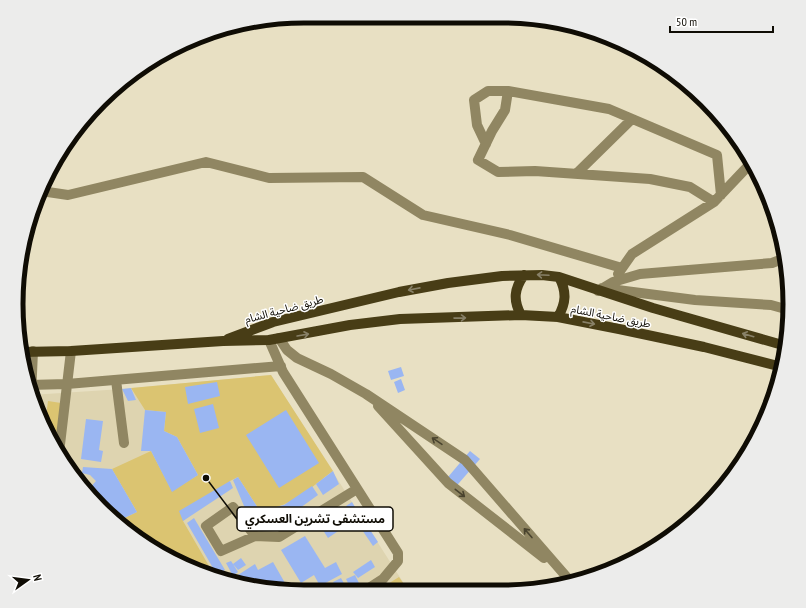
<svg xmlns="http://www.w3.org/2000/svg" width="806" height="608" viewBox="0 0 806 608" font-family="'PT Sans Narrow','Noto Sans Arabic',sans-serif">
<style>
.built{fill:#ded4b0}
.green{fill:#dbc471}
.building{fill:#9ab6f2}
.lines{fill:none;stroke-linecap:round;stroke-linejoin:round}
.minor{stroke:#908662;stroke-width:10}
.major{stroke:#483d16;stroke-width:10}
.oneway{stroke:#888168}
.oneway2{stroke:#49432e}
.labels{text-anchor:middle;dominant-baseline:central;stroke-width:3;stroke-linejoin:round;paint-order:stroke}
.street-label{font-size:11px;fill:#0f0c04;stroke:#fff}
.rim{fill:none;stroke:#0f0c04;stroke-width:5}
.leader{fill:none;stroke:#0f0c04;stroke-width:1.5}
.callout-dot{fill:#0f0c04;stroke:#fff;stroke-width:1.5}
.callout{fill:#fff;stroke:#0f0c04;stroke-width:1.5}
.callout-label{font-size:12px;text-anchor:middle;font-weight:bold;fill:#0f0c04}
</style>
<rect width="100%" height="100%" fill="#e8e0c3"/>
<path class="built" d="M271 375 408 590H266L211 577 160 553 101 508 65 464 31 395 122 389Z"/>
<path class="green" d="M271 375 333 471C311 487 287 512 258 508L238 477 230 481 183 521 216 578 160 553 118 521 137 512 112 469 151 451 172 491 198 475 177 437 164 431 166 412 145 410 131 388Z
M48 401 61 403 55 445 45 424Z
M399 577 408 590H378Z"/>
<path class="building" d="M401 367 404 376 391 380 388 371Z
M401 379 405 390 398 393 394 382Z
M217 382 220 396 188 404 185 387Z
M131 388 136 400 128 401 122 389Z
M213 404 219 428 200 433 194 409Z
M145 410 166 412 164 431 177 437 198 475 172 492 151 451H141Z
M286 410 319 463 279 488 246 435Z
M86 419 103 421 99 450 103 451 101 462 81 459Z
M470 451 480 459 452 491 443 483Z
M83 467 112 469 137 512 118 521 101 508 88 490 96 481 90 475 82 473Z
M70 471 82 473 80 483Z
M333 471 339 484 323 495 316 484Z
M238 477 258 508 269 509 284 505 312 486 318 495 293 513 276 518 258 519 244 506 233 480Z
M230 481 233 488 183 521 179 511Z
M352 502 358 512 352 516 346 506Z
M344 513 350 523 328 538 321 527Z
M361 516 378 542 373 546 356 521Z
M194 518 225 570 217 575 187 523Z
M305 536 325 568 336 562 342 574 320 586 314 575 301 583 281 550Z
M241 558 246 565 238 570 233 564 238 572 233 576 226 563 231 561 233 564Z
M371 560 375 567 358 578 353 572Z
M273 562 289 590H266L241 584 242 582 238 575 255 564 258 570Z
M355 575 359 583 350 587 346 579Z
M341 578 347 589 346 590H338L333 582Z"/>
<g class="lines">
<path class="minor" d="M486 144 477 125 474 100 488 91H508
M576 174 632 119
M41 191 68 195 206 162 269 178 363 177 423 215 510 235 622 268
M714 202 690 187 650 179 535 171 498 172 478 160 492 131 505 110 508 91 609 109 717 155 721 195
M618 274 632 254 714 202 751 163
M602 288 695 300 771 305 789 310
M598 291 613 282 640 274 772 263 785 258
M279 338 287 350 297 358 331 374 366 394 465 460 571 582
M269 340 283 372 398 553V561L383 579 366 590
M116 380 124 443
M29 385 67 384 281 366
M31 396 33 351
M378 406 448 483 544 558
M59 453 71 351
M255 536 221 551 206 526 233 507 255 536 279 537 357 489"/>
<path class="major" d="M521 315C513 300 514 289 524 275
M558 317C566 303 567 292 559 277
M228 339 273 322 399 292 448 283 502 276 542 275 559 277 653 308 786 346
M22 352 71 351 223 341 269 340 350 325 400 319 521 315 558 317 619 329 704 347 782 367"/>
</g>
<defs><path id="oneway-shaft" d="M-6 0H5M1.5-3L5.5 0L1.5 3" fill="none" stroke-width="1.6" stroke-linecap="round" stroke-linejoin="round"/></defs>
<g class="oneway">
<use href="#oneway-shaft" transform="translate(543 275) rotate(-177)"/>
<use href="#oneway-shaft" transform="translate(414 289) rotate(169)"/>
<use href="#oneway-shaft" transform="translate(460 318) rotate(-1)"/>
<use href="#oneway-shaft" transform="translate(589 323) rotate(11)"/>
<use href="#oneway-shaft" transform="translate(303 335) rotate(-10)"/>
<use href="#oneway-shaft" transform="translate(748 335) rotate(-164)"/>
</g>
<g class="oneway2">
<use href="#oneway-shaft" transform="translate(437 441) rotate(-146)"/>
<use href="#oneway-shaft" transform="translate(460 493) rotate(38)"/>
<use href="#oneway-shaft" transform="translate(528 533) rotate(-131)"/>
</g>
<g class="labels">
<g class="street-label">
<text transform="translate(284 309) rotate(-15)">طريق ضاحية الشام</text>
<text transform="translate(611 316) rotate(11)">طريق ضاحية الشام</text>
</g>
</g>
<path d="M0 0H806V608H0ZM304 23H502A281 281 0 0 1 783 304V304A281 281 0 0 1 502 585H304A281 281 0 0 1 23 304V304A281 281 0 0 1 304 23Z" fill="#ececeb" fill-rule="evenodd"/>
<path class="rim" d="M304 23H502A281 281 0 0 1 783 304V304A281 281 0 0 1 502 585H304A281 281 0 0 1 23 304V304A281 281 0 0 1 304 23Z"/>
<path class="leader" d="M206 478L237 519"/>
<circle class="callout-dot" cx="206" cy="478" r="4"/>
<rect class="callout" x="237" y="507" width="156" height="24" rx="4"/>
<g class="callout-label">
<text x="315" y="523">مستشفى تشرين العسكري</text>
</g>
<g transform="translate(28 580) rotate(76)" stroke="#ffffff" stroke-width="3" paint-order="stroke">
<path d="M0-3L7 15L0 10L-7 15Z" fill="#0f0c04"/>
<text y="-6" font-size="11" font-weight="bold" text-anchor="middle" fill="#0f0c04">N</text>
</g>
<path d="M670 26v6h103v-6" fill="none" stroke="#0f0c04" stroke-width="2"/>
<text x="676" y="26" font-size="12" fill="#0f0c04" stroke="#ffffff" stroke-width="3" paint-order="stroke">50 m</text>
</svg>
